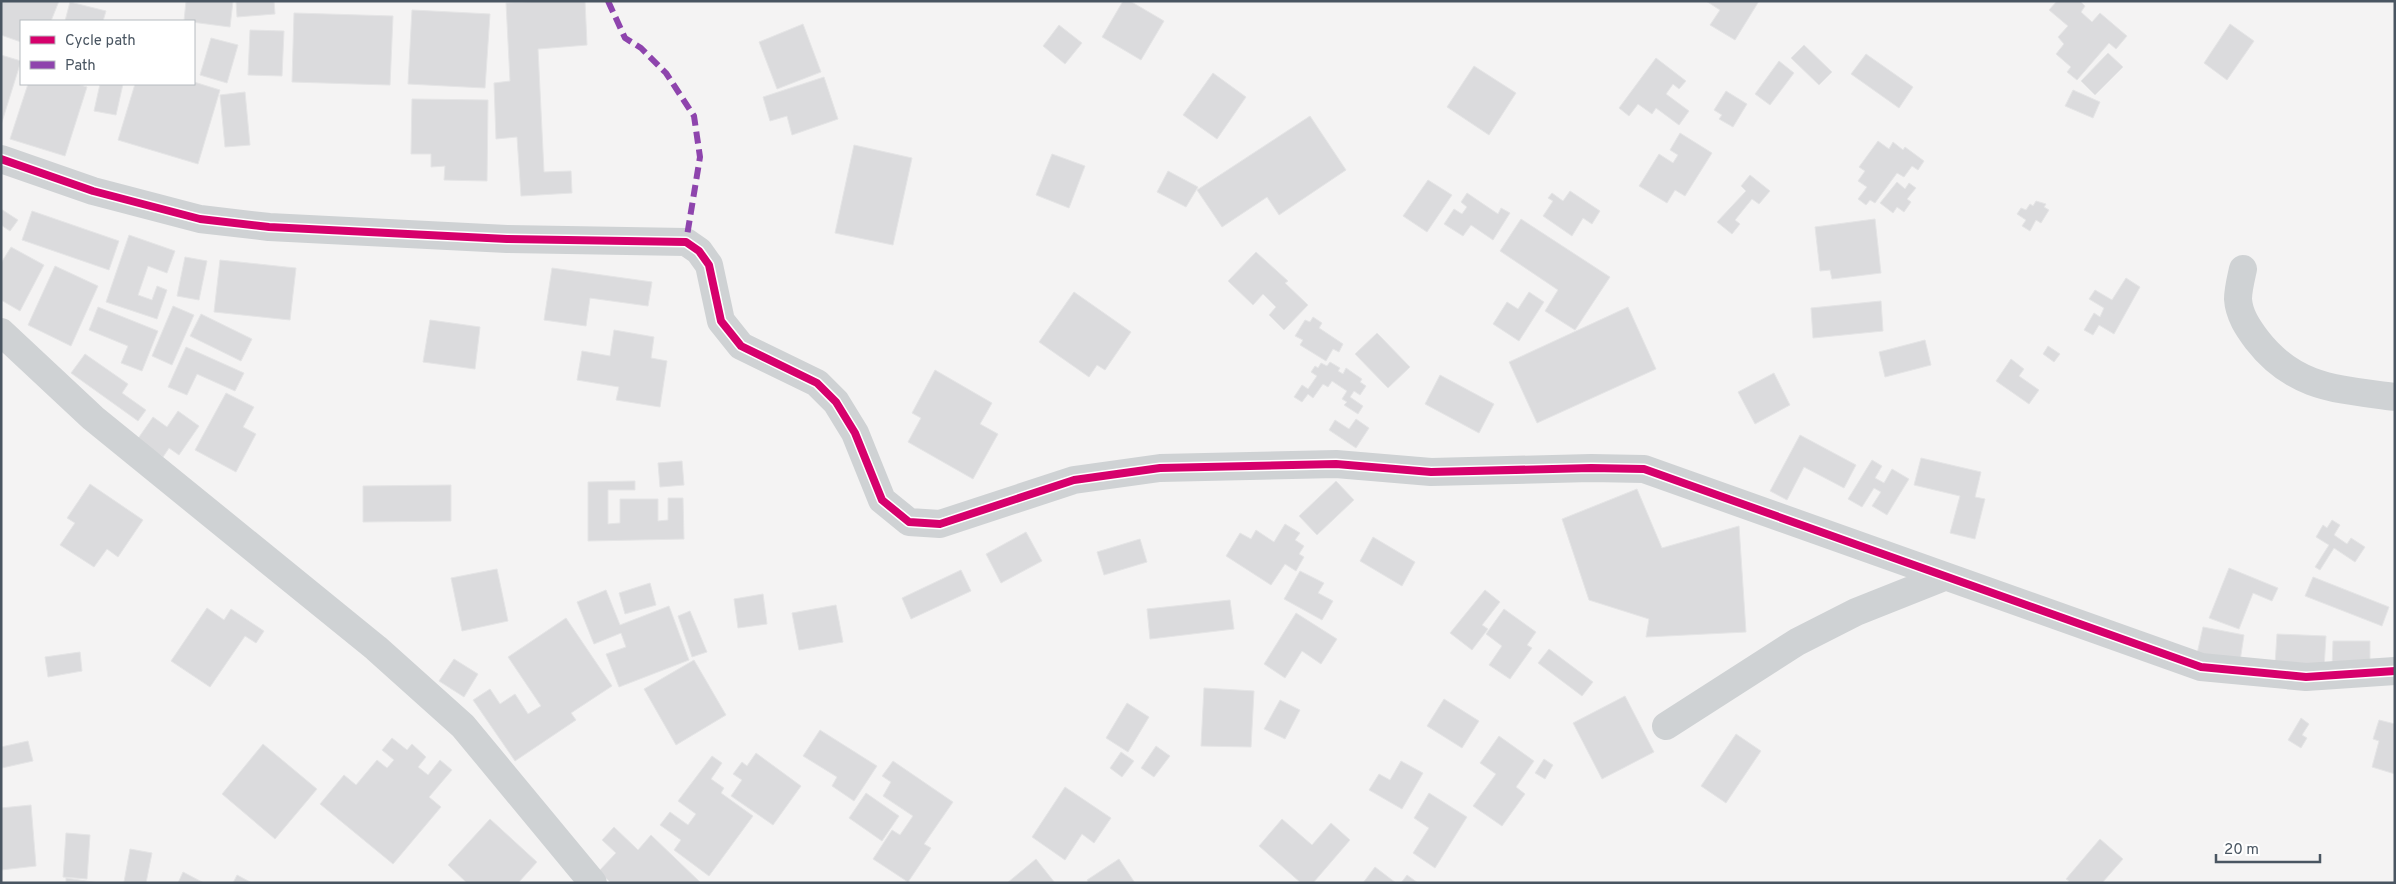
<svg xmlns="http://www.w3.org/2000/svg" width="2396" height="884" viewBox="0 0 2396 884" font-family="Overpass,sans-serif">
<style>
.building{fill:#dbdbdd;stroke:#e5e5e6}
.lines{fill:none;stroke-linecap:round;stroke-linejoin:round}
.minor{stroke:#cfd2d4;stroke-width:28}
.quiet{stroke:#8e44ad;stroke-width:6;stroke-dasharray:12 6;stroke-linecap:butt}
.cycleway-casing{stroke:#fff;stroke-width:11}
.cycleway{stroke:#d6006c;stroke-width:8}
</style>
<rect width="100%" height="100%" fill="#f4f3f3"/>
<path class="building" d="M1 1H59L51 21H21V42L1 35Z
M186 1H233L230 27 184 21Z
M236 1H274L275 14 237 17Z
M541 1H585L587 45 538 49 544 172 571 171 572 193 521 196 517 137 496 139 494 83 510 81 506 3Z
M1123 1H1130L1164 21 1141 60 1102 37Z
M1706 1H1759L1735 40 1710 25 1720 10Z
M2057 1H2080L2085 6 2081 12 2092 22 2100 13 2127 36 2116 49 2109 43 2077 80 2067 72 2071 67 2056 54 2064 44 2058 37 2068 26 2049 10Z
M70 2 106 11 103 21H65Z
M412 10 490 14 485 88 408 84Z
M294 13 393 16 390 85 292 82Z
M803 24 821 72 777 89 759 42Z
M2230 24 2254 41 2227 80 2204 63Z
M1059 25 1082 43 1065 64 1043 46Z
M250 30 284 31 282 76 248 75Z
M211 38 238 45 227 83 200 75Z
M1804 45 1832 72 1819 85 1791 58Z
M2108 53 2123 67 2095 95 2081 81Z
M1866 54 1913 87 1899 108 1851 74Z
M1 55 21 61 1 125Z
M1656 58 1686 81 1679 89 1673 84 1666 94 1689 111 1679 125 1656 108 1652 114 1638 104 1629 116 1619 108Z
M1779 61 1794 73 1770 105 1755 94Z
M1474 66 1516 93 1489 135 1447 107Z
M1213 73 1246 97 1217 139 1183 115Z
M824 77 838 119 792 135 787 116 770 121 763 97Z
M194 82 220 90 198 164 118 140 135 84Z
M28 84H77L87 87 65 156 10 139Z
M100 84H123L116 115 94 111Z
M2073 90 2100 102 2093 118 2065 106Z
M1726 91 1747 104 1733 127 1719 119 1722 115 1714 110Z
M245 92 250 145 225 147 220 95Z
M412 99 488 100 487 181 444 180 445 166 431 167V154H411Z
M1310 116 1346 170 1279 215 1267 197 1222 227 1197 190Z
M1680 133 1712 153 1685 196 1675 190 1667 203 1639 186 1659 154 1673 163 1678 155 1670 150Z
M1878 141 1889 149 1893 142 1903 150 1905 147 1924 161 1918 170 1912 166 1904 177 1897 173 1875 203 1870 200 1866 205 1858 199 1867 187 1858 181 1865 171 1859 167Z
M854 145 912 158 893 245 835 233Z
M1052 154 1085 166 1069 208 1036 195Z
M1168 171 1198 187 1186 207 1157 192Z
M1750 175 1770 191 1759 204 1752 199 1735 220 1740 224 1732 234 1717 222 1746 191 1741 186Z
M1428 180 1452 195 1427 232 1403 216Z
M1897 182 1905 189 1909 183 1916 188 1907 199 1911 202 1904 212 1897 207 1893 213 1880 203Z
M1570 191 1600 211 1592 224 1583 218 1572 236 1543 216 1553 201 1548 198 1552 193 1563 201Z
M1467 193 1498 214 1501 208 1510 213 1493 240 1471 225 1463 236 1444 224 1454 209 1462 214 1467 207 1461 202Z
M2036 201 2046 204 2044 207 2049 210 2041 223 2036 220 2030 231 2022 226 2026 220 2017 214 2021 208 2026 210 2030 204 2033 206Z
M1 209 18 220 10 231 1 225Z
M32 211 119 241 109 270 22 240Z
M1521 219 1610 277 1575 330 1545 311 1558 290 1500 251Z
M1875 219 1881 273 1832 279 1830 270 1820 271 1815 227Z
M129 235 175 251 167 273 148 266 138 295 152 300 157 286 167 290 157 319 106 302Z
M11 247 44 265 20 311 1 300V263Z
M1256 252 1288 281 1285 283 1308 305 1284 330 1269 315 1276 307 1263 294 1253 305 1228 281Z
M185 257 207 261 199 300 177 296Z
M220 260 296 268 290 320 214 312Z
M55 266 98 286 71 346 28 325Z
M552 268 652 282 648 306 590 298 586 326 544 320Z
M2126 278 2140 287 2114 334 2099 325 2093 335 2084 330 2094 313 2100 317 2104 308 2089 299 2095 290 2112 300Z
M1074 292 1131 332 1105 370 1097 365 1089 377 1039 342Z
M1529 292 1544 302 1519 341 1493 324 1507 302 1518 309Z
M1881 301 1883 331 1813 338 1811 308Z
M173 306 194 315 172 365 152 356Z
M98 307 158 331 142 371 121 363 128 346 89 330Z
M1628 307 1656 369 1537 423 1509 362Z
M201 314 252 339 241 361 190 336Z
M1313 317 1322 323 1319 328 1343 344 1339 352 1333 349 1326 361 1300 345 1303 340 1295 336 1305 320 1310 322Z
M430 320 480 327 475 369 423 362Z
M614 330 654 337 651 358 667 361 660 407 616 400 619 387 577 380 582 351 610 356Z
M1377 333 1410 367 1388 388 1355 354Z
M1925 340 1931 365 1885 377 1879 352Z
M2048 346 2060 354 2054 362 2043 354Z
M186 347 244 373 235 391 197 374 187 395 168 387Z
M85 354 128 384 122 393 146 410 138 421 71 373Z
M2011 359 2024 369 2019 376 2039 390 2029 404 1996 381Z
M1330 362 1340 368 1338 371 1343 374 1346 368 1362 379 1360 382 1366 386 1360 395 1354 391 1350 397 1363 406 1358 414 1344 405 1347 402 1342 399 1347 391 1332 381 1328 387 1323 384 1313 398 1308 394 1302 402 1294 397 1302 385 1308 389 1317 376 1311 372 1315 366 1318 368 1321 363 1327 366Z
M935 370 992 403 980 424 998 434 973 479 908 442 921 418 912 413Z
M1774 373 1790 405 1755 424 1738 392Z
M1440 375 1494 404 1479 433 1425 404Z
M226 393 254 407 243 427 256 434 236 472 195 450Z
M178 411 199 426 179 455 169 448 163 457 137 440 153 417 167 427Z
M1356 419 1369 428 1356 448 1329 430 1335 420 1349 429Z
M1800 435 1856 465 1844 488 1804 467 1787 500 1770 491Z
M1921 458 1981 472 1975 497 1985 499 1975 539 1950 533 1960 496 1914 485Z
M1872 460 1882 466 1875 478 1884 483 1892 469 1909 479 1887 515 1872 506 1881 492 1874 488 1862 507 1848 499Z
M682 461 684 485 660 487 658 463Z
M635 481V490H608V524L620 523V499H658V521L668 520V498H683L684 539 588 541V482Z
M1336 481 1354 500 1317 535 1299 516Z
M90 484 143 520 118 557 107 549 94 567 60 545 75 523 67 518Z
M451 485V521L363 522V486Z
M1637 489 1662 548 1739 526 1746 632 1646 637 1649 619 1589 600 1562 519Z
M2332 520 2340 525 2334 535 2347 544 2351 538 2365 547 2355 562 2334 548 2320 570 2315 567 2329 545 2316 537 2323 525 2327 528Z
M1285 524 1300 533 1295 540 1304 546 1299 554 1304 557 1296 571 1285 564 1271 585 1226 556 1240 533 1251 539 1256 530 1274 542Z
M1026 532 1042 561 1001 583 986 554Z
M1373 537 1415 562 1402 586 1360 561Z
M1140 539 1147 562 1104 575 1097 552Z
M2229 568 2278 588 2272 601 2253 593 2239 629 2209 618Z
M497 569 508 621 462 631 451 578Z
M961 570 971 591 911 619 902 598Z
M1300 571 1324 583 1318 593 1333 601 1322 620 1284 599Z
M2313 577 2389 607 2382 626 2305 596Z
M650 583 656 605 625 614 619 593Z
M606 590 620 625 669 606 689 660 619 687 606 654 626 647 621 633 594 644 577 602Z
M1485 590 1500 602 1482 625 1488 629 1472 650 1450 633Z
M763 594 767 624 738 628 734 599Z
M1230 600 1234 629 1150 639 1147 609Z
M836 605 843 642 799 650 792 613Z
M207 608 224 620 231 609 264 631 256 643 245 636 210 687 171 661Z
M1504 609 1536 632 1527 645 1532 648 1510 679 1489 665 1502 646 1486 634Z
M690 611 707 652 692 657 678 616Z
M1296 613 1337 639 1321 664 1302 651 1285 678 1264 664Z
M566 618 612 686 571 713 576 720 515 761 473 700 490 689 500 704 515 694 528 714 541 706 508 657Z
M2203 627 2244 635 2240 661 2197 654Z
M2277 634 2326 636 2324 668 2275 665Z
M2333 641H2370V670L2332 669Z
M1549 649 1593 682 1582 696 1538 663Z
M80 652 82 671 48 677 45 657Z
M454 659 478 674 464 697 439 681Z
M694 660 726 715 676 745 644 689Z
M1204 688 1254 691 1251 747 1201 746Z
M1625 696 1654 752 1602 779 1573 723Z
M1444 699 1479 721 1462 748 1427 726Z
M1280 700 1300 710 1285 739 1264 729Z
M1127 703 1149 717 1128 752 1106 738Z
M2301 718 2309 724 2302 735 2307 738 2301 748 2288 740Z
M2379 720 2395 724V774L2372 767 2379 741 2373 739Z
M820 730 877 766 854 801 832 786 837 777 803 756Z
M1736 734 1761 751 1726 803 1701 786Z
M1499 736 1534 761 1516 787 1525 794 1502 826 1473 806 1496 774 1480 763Z
M392 738 407 750 412 744 426 757 418 767 428 775 440 760 452 770 429 797 441 807 393 864 320 804 344 775 356 785 377 760 387 768 394 760 382 750Z
M28 741 33 761 2 768 1 747Z
M263 744 317 789 275 839 222 794Z
M1156 746 1170 756 1154 777 1141 768Z
M1121 752 1134 761 1122 777 1110 768Z
M756 753 801 786 773 825 731 796 742 780 733 774 742 762 747 766Z
M712 756 722 763 711 779 724 788 721 793 753 816 709 876 674 850 681 840 660 825 670 812 688 825 696 814 678 801Z
M1544 759 1553 765 1545 779 1535 773Z
M893 761 953 802 924 844 931 848 908 882 873 859 892 830 900 835 913 816 883 796 891 782 882 776Z
M1401 761 1423 773 1402 809 1369 790 1379 774 1390 780Z
M1065 787 1111 818 1094 843 1082 834 1065 860 1032 837Z
M866 793 899 816 882 841 849 818Z
M1429 793 1467 817 1435 868 1413 853 1429 828 1414 818Z
M31 805 36 866 1 870V808Z
M490 819 537 862 518 883H467L448 865Z
M1282 819 1312 845 1331 823 1350 840 1313 883H1301L1259 846Z
M614 827 638 850 651 835 701 883H611L599 871 616 853 602 840Z
M66 833 90 835 87 879 63 877Z
M2100 839 2123 859 2102 883H2068L2069 881 2066 879Z
M130 849 152 853 146 883 124 882Z
M1036 859 1055 883H1007Z
M1119 859 1135 883H1089L1087 880Z
M1375 867 1396 883H1363Z
M183 872 204 883H178Z
M237 875 252 883H233Z
M1407 875 1418 883H1401Z
M66 878 99 883H66Z"/>
<g class="lines">
<path class="minor" d="M1 159 93 191 200 219 269 227 507 239 686 242 699 251 709 265 721 321 741 346 817 383 836 402 855 433 882 500 909 522 940 524 1074 480 1160 468 1336 464 1431 472 1591 468 1644 469 2201 667 2306 677 2395 671
M2243 269C2241 278 2238 290 2238 299 2239 315 2248 328 2257 340 2295 389 2338 389 2395 397
M1 332 93 418 376 648 463 726 593 883
M1666 726 1797 642 1856 612 1944 577"/>
<path class="quiet" d="M608 1 625 38 641 48 666 73 694 116 700 157 686 242"/>
<defs>
<path id="cycleway" d="M1 159 93 191 200 219 269 227 507 239 686 242 699 251 709 265 721 321 741 346 817 383 836 402 855 433 882 500 909 522 940 524 1074 480 1160 468 1336 464 1431 472 1591 468 1644 469 2201 667 2306 677 2395 671"/>
</defs>
<use href="#cycleway" class="cycleway-casing"/>
<use href="#cycleway" class="cycleway"/>
</g>
<rect width="2396" height="884" fill="none" stroke="#495561" stroke-width="5"/>
<rect x="20" y="20" width="175" height="65" fill="#ffffff" stroke="#b6bbc0"/>
<rect x="30" y="36" width="25" height="8" fill="#d6006c" stroke="#b6bbc0"/>
<text x="65" y="45" font-size="15" fill="#495561">Cycle path</text>
<rect x="30" y="61" width="25" height="8" fill="#8e44ad" stroke="#b6bbc0"/>
<text x="65" y="70" font-size="15" fill="#495561">Path</text>
<path d="M2216 854v8h104v-8" fill="none" stroke="#495561" stroke-width="2.5"/>
<text x="2224" y="854" font-size="15" fill="#495561" stroke="#ffffff" stroke-width="4" paint-order="stroke">20 m</text>
</svg>
